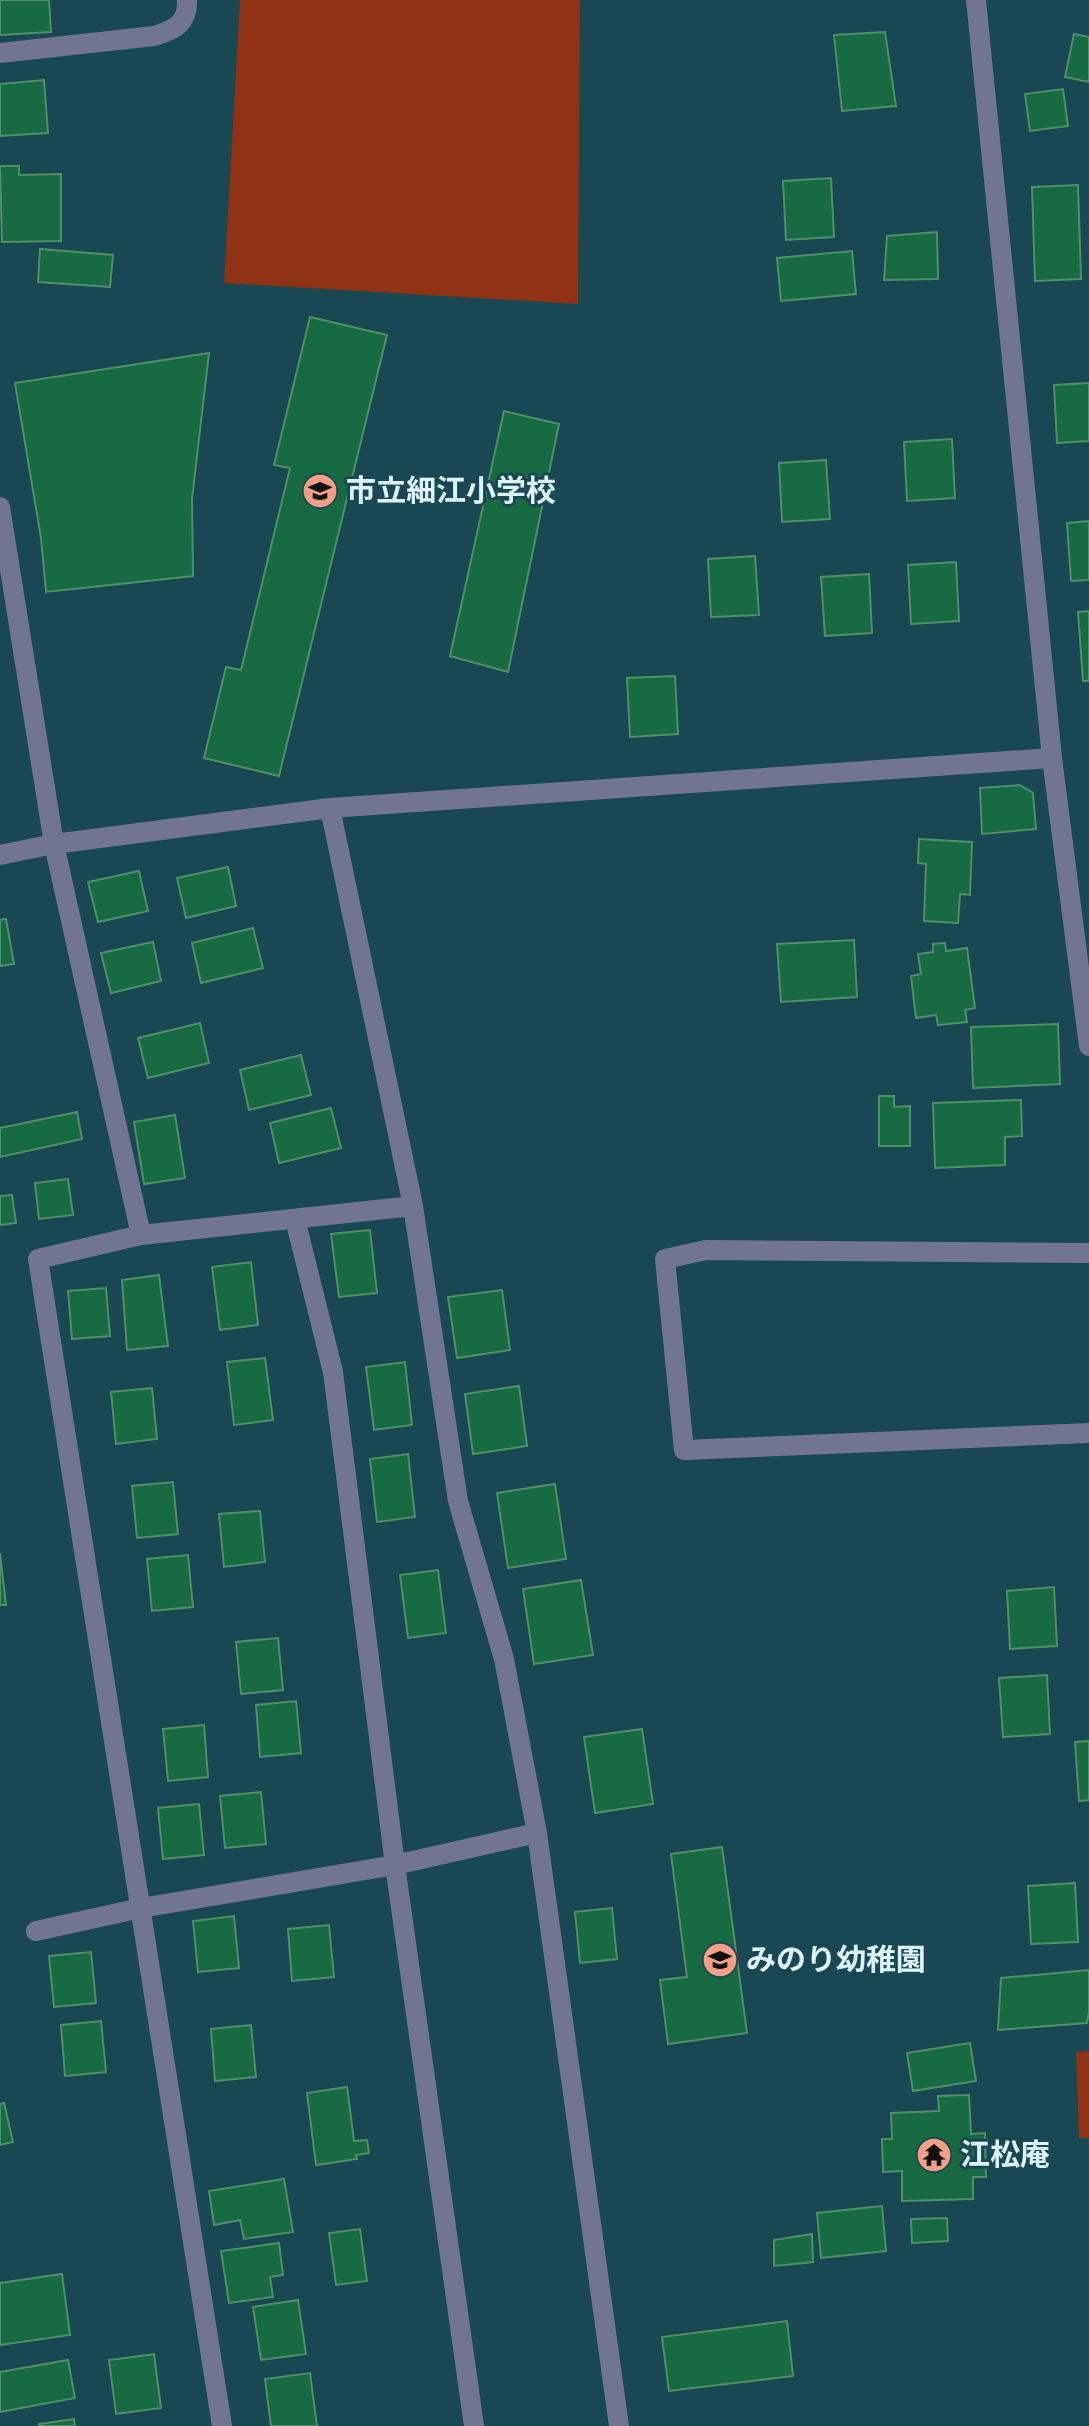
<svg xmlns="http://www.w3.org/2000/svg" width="1089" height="2426" viewBox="0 0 1089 2426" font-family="Karla,'Noto Sans JP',sans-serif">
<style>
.green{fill:#8f3215}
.building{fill:#186a42;stroke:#4f8f6a;stroke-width:2}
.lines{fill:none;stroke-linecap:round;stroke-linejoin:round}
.minor{stroke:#71758f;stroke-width:20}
.labels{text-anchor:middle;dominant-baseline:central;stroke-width:6;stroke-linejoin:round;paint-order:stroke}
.poi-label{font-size:30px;font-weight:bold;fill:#ddf4fb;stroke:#194752;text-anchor:start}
</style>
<rect width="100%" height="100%" fill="#194752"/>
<path class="green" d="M240 0H580L578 304 224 283Z
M1089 2051V2138H1079L1076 2052Z"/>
<path class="building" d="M0 0H49L51 32 0 35Z
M885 32 896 106 842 111 834 35Z
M1074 34 1089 37V82L1065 77Z
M44 80 48 133 0 136V84Z
M1063 89 1068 126 1030 131 1025 94Z
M0 166H19V175L61 174V241L2 242Z
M831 178 834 237 786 240 783 181Z
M1078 185 1081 279 1035 281 1032 187Z
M937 232 938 279 884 280 887 236Z
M40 249 113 255 110 287 38 282Z
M852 251 856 294 781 301 777 258Z
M310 317 387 335 279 776 204 758 226 667 241 670 290 468 274 465Z
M209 353 192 499 193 576 46 592 41 538 15 383Z
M1089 383V441L1057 443 1054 385Z
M504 411 559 424 508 672 450 656Z
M952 439 955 498 907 501 904 442Z
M826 460 830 519 782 522 779 463Z
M1089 521V580L1071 581 1067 523Z
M755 556 759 615 711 617 708 559Z
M956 562 959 621 911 624 908 565Z
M869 574 872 633 825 636 821 577Z
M1089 611V681H1083L1078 612Z
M675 676 678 734 630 737 627 678Z
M1020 785 1033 793 1036 829 982 834 980 788Z
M919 839 972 842 970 895 960 894 958 923 924 921 926 864 918 863Z
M228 867 236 906 186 918 177 878Z
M139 871 148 911 98 922 88 882Z
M6 919 14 964 0 966V920Z
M253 928 263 968 201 983 192 943Z
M854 940 857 997 781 1002 777 944Z
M153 942 161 981 111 993 101 953Z
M945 943 946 951 967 948 975 1008 965 1010 967 1022 938 1025 936 1015 916 1018 911 976 921 974 918 954 933 952V944Z
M200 1023 209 1063 148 1078 138 1038Z
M1058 1024 1060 1084 973 1088 971 1027Z
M301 1055 311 1095 249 1110 240 1070Z
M879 1096H894V1107L910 1106V1146H879Z
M1021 1100 1022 1136 1005 1137V1165L935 1168 933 1103Z
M331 1108 341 1148 279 1163 270 1123Z
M77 1112 82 1139 0 1157V1128Z
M175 1115 185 1178 144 1184 134 1122Z
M68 1179 73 1215 39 1219 35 1183Z
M12 1195 16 1223 0 1225V1196Z
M370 1230 377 1293 339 1297 331 1234Z
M251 1262 258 1325 220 1330 212 1267Z
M159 1275 168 1346 127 1350 122 1280Z
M106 1288 110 1336 72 1339 68 1291Z
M502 1290 510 1350 457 1358 448 1297Z
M265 1358 273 1420 234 1425 227 1362Z
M405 1362 412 1425 374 1430 366 1367Z
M519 1386 527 1446 473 1454 465 1394Z
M152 1388 157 1439 116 1444 111 1392Z
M408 1454 415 1517 377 1522 370 1459Z
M173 1482 178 1534 137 1538 132 1486Z
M555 1484 566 1559 508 1568 497 1493Z
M260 1511 265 1562 224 1567 219 1514Z
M0 1553 6 1605H0Z
M188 1555 193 1607 152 1611 147 1559Z
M438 1570 446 1633 408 1638 400 1575Z
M581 1580 593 1655 534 1664 523 1589Z
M1054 1587 1057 1646 1010 1649 1007 1591Z
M278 1638 283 1690 241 1694 236 1642Z
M1047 1675 1050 1734 1003 1737 999 1678Z
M296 1701 301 1753 260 1757 256 1705Z
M204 1725 208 1777 168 1781 163 1729Z
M642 1729 653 1804 595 1813 584 1737Z
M1089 1741V1800L1079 1801 1075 1742Z
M261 1792 266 1844 225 1848 220 1796Z
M199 1804 204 1855 163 1859 158 1808Z
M722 1847 747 2033 668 2044 660 1980 687 1977 671 1854Z
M1075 1883 1078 1942 1031 1944 1028 1886Z
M612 1908 617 1959 580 1963 575 1912Z
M234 1916 239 1968 198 1972 193 1921Z
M329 1925 334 1977 292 1981 288 1929Z
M91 1952 96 2003 54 2007 49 1956Z
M1089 1970V2011L1087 2023 998 2030 1001 1978Z
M101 2021 106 2072 65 2076 61 2025Z
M251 2025 256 2077 215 2081 211 2029Z
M970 2043 976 2081 913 2091 907 2053Z
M347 2087 354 2141 367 2140 369 2153 356 2155 357 2159 316 2165 307 2093Z
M969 2095 971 2134 985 2133 986 2177H973V2199L902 2201V2171L883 2172 882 2139H892L891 2113 939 2111 938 2096Z
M4 2103 13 2142 0 2145V2104Z
M284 2179 293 2232 244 2239 240 2220 214 2225 209 2191Z
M882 2206 886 2251 821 2258 817 2213Z
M947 2218 948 2241 912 2243 911 2219Z
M360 2229 367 2281 336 2285 329 2233Z
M812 2234 813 2262 774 2266V2240Z
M279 2243 283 2275 270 2277 273 2297 229 2303 221 2251Z
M62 2274 70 2335 0 2345V2283Z
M298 2300 306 2354 261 2360 253 2307Z
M787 2321 793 2376 669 2391 662 2337Z
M154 2354 161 2408 116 2414 109 2360Z
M68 2360 75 2398 0 2412V2372Z
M310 2373 317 2426H271L265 2379Z
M74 2419 75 2426H39V2424Z"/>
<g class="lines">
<path class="minor" d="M976 0 1052 758 1089 1046
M0 53 154 36C175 30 188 23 187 0
M0 507 54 844 141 1235 413 1206
M330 808 413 1206 458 1501 504 1659 537 1833 619 2426
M0 855 54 844 330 808 1052 758
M295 1219 333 1372 395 1865 474 2426
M141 1235 38 1259 222 2426
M1089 1253 706 1250 665 1259 684 1450 1089 1433
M36 1931 141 1908 395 1865 537 1833"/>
</g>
<defs>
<symbol id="school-disc" viewBox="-11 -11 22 22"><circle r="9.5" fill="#f39f86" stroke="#194752"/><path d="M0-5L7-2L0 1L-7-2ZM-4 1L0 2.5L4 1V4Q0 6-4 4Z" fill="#111"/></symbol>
<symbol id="temple-disc" viewBox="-11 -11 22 22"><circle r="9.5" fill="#f39f86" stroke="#194752"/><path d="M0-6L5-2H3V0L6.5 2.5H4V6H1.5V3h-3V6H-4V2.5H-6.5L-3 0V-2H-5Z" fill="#111"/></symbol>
</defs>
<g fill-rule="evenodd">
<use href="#school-disc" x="300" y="471" width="40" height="40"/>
<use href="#school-disc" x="700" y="1940" width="40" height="40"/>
<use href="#temple-disc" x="914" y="2135" width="40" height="40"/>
</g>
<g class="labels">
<g class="poi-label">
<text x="346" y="491">市立細江小学校</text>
<text x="746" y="1960">みのり幼稚園</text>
<text x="960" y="2155">江松庵</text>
</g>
</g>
</svg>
